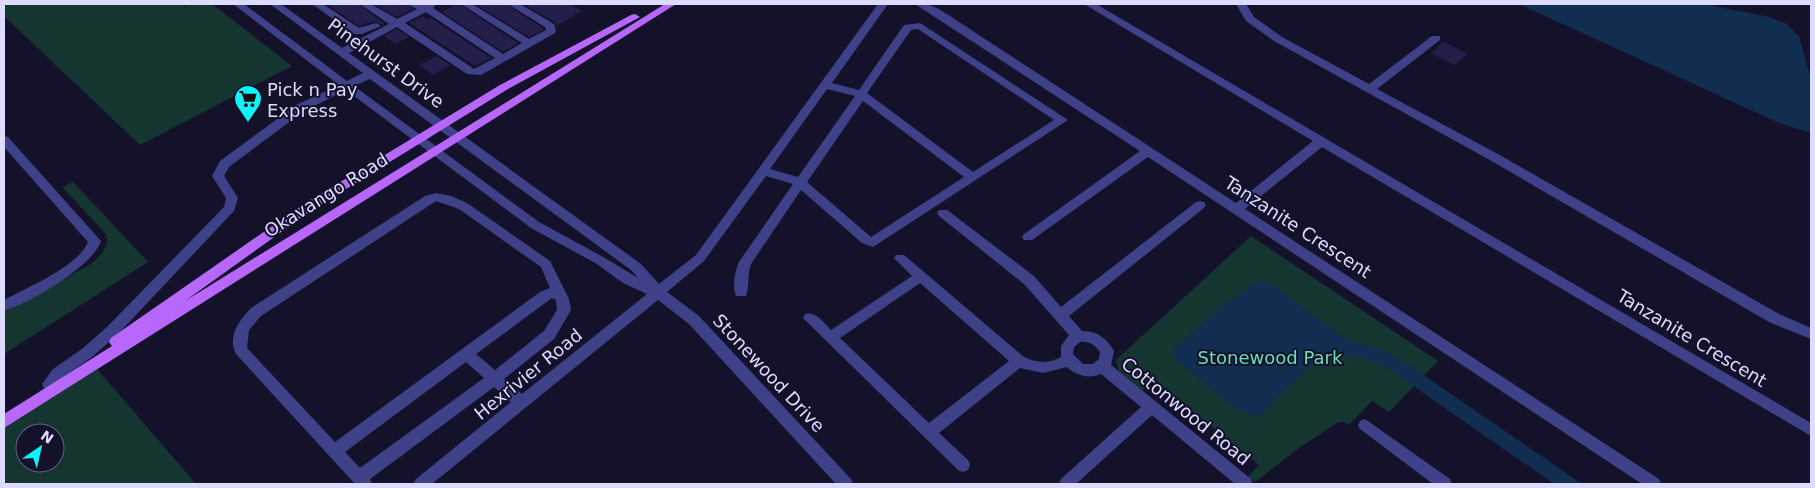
<svg xmlns="http://www.w3.org/2000/svg" width="1815" height="488" viewBox="0 0 1815 488" font-family="'DejaVu Sans',sans-serif">
<style>
.green{fill:#153531;fill-rule:evenodd}
.water{fill:#112d50}
.building{fill:#241e4b}
.lines{fill:none;stroke-linecap:round;stroke-linejoin:round}
.minor{fill:#3e4188;fill-rule:evenodd}
.major{fill:#b867fb;fill-rule:evenodd}
.labels{text-anchor:middle;dominant-baseline:central;stroke-width:4;stroke-linejoin:round;paint-order:stroke}
.street-label{font-size:18px;fill:#dedcfe;stroke:#14122b}
.poi-label{font-size:18px;fill:#dedcfe;stroke:#14122b;text-anchor:start}
.park-label{font-size:18px;fill:#69deb7;stroke:#14122b}
</style>
<rect width="100%" height="100%" fill="#14122b"/>
<path class="green" d="M4 4H181L184 6 190 4H212L292 66 140 145 4 16Z
M73 182 148 262 4 354V312L91 264C100 256 110 247 106 234L62 187Z
M1251 236 1438 361 1389 412 1372 401 1349 425 1343 422 1337 423 1296 450 1255 482 1248 477 1259 465 1154 380 1142 391 1119 372 1116 360Z
M97 369 196 484H4V427ZM25 433H55V463H25Z"/>
<path class="water" d="M1519 4H1705L1769 17 1785 23 1799 36 1811 79V133L1779 123Z
M1256 281 1269 283 1336 332 1349 340 1388 352 1409 365 1582 484H1554L1386 367C1369 359 1350 352 1331 356 1312 360 1271 403 1259 418L1235 408 1175 359 1174 349 1222 306 1247 290Z"/>
<path class="building" d="M327 4H358L385 24 383 25 375 21 359 26Z
M374 4H405L413 9 397 17Z
M457 4H459L518 43 503 52 442 12Z
M475 4H506L544 29 529 37Z
M523 4H570L582 11 556 26 555 22Z
M423 16 428 19 431 18 491 58 475 66 409 23Z
M397 29 409 37 396 44 384 36Z
M1444 42 1468 54 1454 65 1431 53Z
M436 56 450 65 433 75 419 65Z"/>
<g class="lines">
<path class="minor" d="M233 4H244L347 81 363 73 270 4H281L342 48 389 24 360 4H371L397 19 417 9 407 4H433L435 6 433 8 503 54 522 43 461 4H472L529 39 546 30 545 27 508 4H520L554 24 556 31 555 33 481 75 467 74 397 27 349 53 641 264 659 284 696 255 878 4H888L832 83 859 90 904 25 920 23 1068 120 873 247 862 243 801 190 751 264C747 274 750 286 746 296H736C732 286 735 271 739 262L793 184 766 176 704 261 667 292 699 316 851 479 853 484H836L689 324 658 300 432 484H413L416 479 511 402 494 387 370 479 372 484H355L236 354C227 336 239 321 251 308L425 196 436 193 451 196 467 203 550 261 569 299 571 310 554 339 504 379 522 394 647 294 623 283 597 264 531 228 346 90 304 111 229 167 224 176 238 198 234 211 117 335 92 357 63 377 54 388 49 390 44 388 42 384 53 369 82 349 107 327 224 207 226 198 212 176 220 161 296 105 339 85ZM426 12 495 58 474 69 405 23ZM918 29 1054 120 973 172 867 93 911 30ZM370 79 631 270 638 278 605 258 539 222 354 86ZM827 89 855 96 798 177 770 169ZM863 101 964 177 871 237 807 182ZM436 201 459 209 541 267 550 288 540 292 335 442 247 348 249 330 261 316ZM552 298 556 300 557 310 544 331 495 370 476 354ZM466 362 484 378 360 468 345 452Z
M312 4H323L359 28 376 23 381 26 362 34H354Z
M915 4H927L939 9 1236 203 1313 141 1084 4H1096L1811 423V436L1322 147 1245 209 1659 479 1661 484H1642L1148 157 1032 240H1024L1022 237 1024 234 1140 151Z
M1236 4H1246L1254 17 1282 37 1369 84 1432 36H1440V40L1377 89 1496 153 1779 314 1811 328V339L1769 322 1488 159 1274 41 1246 21Z
M4 136 8 137 101 241C92 267 31 302 4 311V300C26 288 79 266 88 242L4 147Z
M1200 201 1204 202 1206 205 1204 208 1069 316 1082 331C1096 330 1108 339 1114 351L1111 365 1251 479 1253 484H1235L1152 415 1076 484H1059L1061 479 1141 407 1101 374C1090 379 1076 376 1067 367L1043 373 1020 368 939 433 968 460 970 465 968 470 963 472 958 470 803 318 805 314C816 311 824 323 831 330L912 276 894 258 896 255H904L1024 357C1036 363 1049 364 1061 357V346L1069 335 1024 284 939 216 937 213 939 210H947L1034 276 1061 307 1196 202ZM920 283 1009 361 929 423 840 338ZM1080 342C1090 341 1095 345 1100 352L1099 359 1093 364H1083L1073 354 1074 347Z
M1365 419 1450 479 1452 484H1433L1360 429 1358 425 1360 421Z"/>
<path class="major" d="M665 4H676L4 428V414L112 346 109 342 111 338 304 204 500 85 631 15 635 14 640 17 508 89 312 210 185 301Z"/>
</g>
<defs>
<symbol id="supermarket-pin" viewBox="-11 -11 22 30"><path d="M0 17L-7.5 6A9.5 9.5 0 1 1 7.5 6Z" fill="#0ef3f8" stroke="#14122b"/><path d="M-6-5.5h2.5l.6 2H6L4.5 2H-2.5L-4.4-4H-6ZM-1.5 3.2a1.3 1.3 0 1 0 .1 0ZM3 3.2a1.3 1.3 0 1 0 .1 0Z" fill="#111"/></symbol>
</defs>
<g fill-rule="evenodd">
<use href="#supermarket-pin" x="232" y="83" width="32" height="43"/>
</g>
<g class="labels">
<g class="street-label">
<text transform="translate(386 63) rotate(36)">Pinehurst Drive</text>
<text transform="translate(326 195) rotate(-32)">Okavango Road</text>
<text transform="translate(1298 227) rotate(33)">Tanzanite Crescent</text>
<text transform="translate(1692 338) rotate(31)">Tanzanite Crescent</text>
<text transform="translate(769 373) rotate(47)">Stonewood Drive</text>
<text transform="translate(528 374) rotate(-39)">Hexrivier Road</text>
<text transform="translate(1186 411) rotate(39)">Cottonwood Road</text>
</g>
<g class="poi-label">
<text x="267" y="89">Pick n Pay<tspan x="267" dy="21">Express</tspan></text>
</g>
<g class="park-label">
<text x="1270" y="357">Stonewood Park</text>
</g>
</g>
<rect width="1815" height="488" fill="none" stroke="#dedcfe" stroke-width="10"/>
<g transform="translate(40 448) rotate(34)"><circle r="24" fill="#14122b" stroke="#65637f"/>
<path d="M0-4L9 19L0 12L-9 19Z" fill="#0ef3f8"/>
<text y="-8" font-size="14" font-weight="bold" text-anchor="middle" fill="#dedcfe">N</text>
</g>
</svg>
